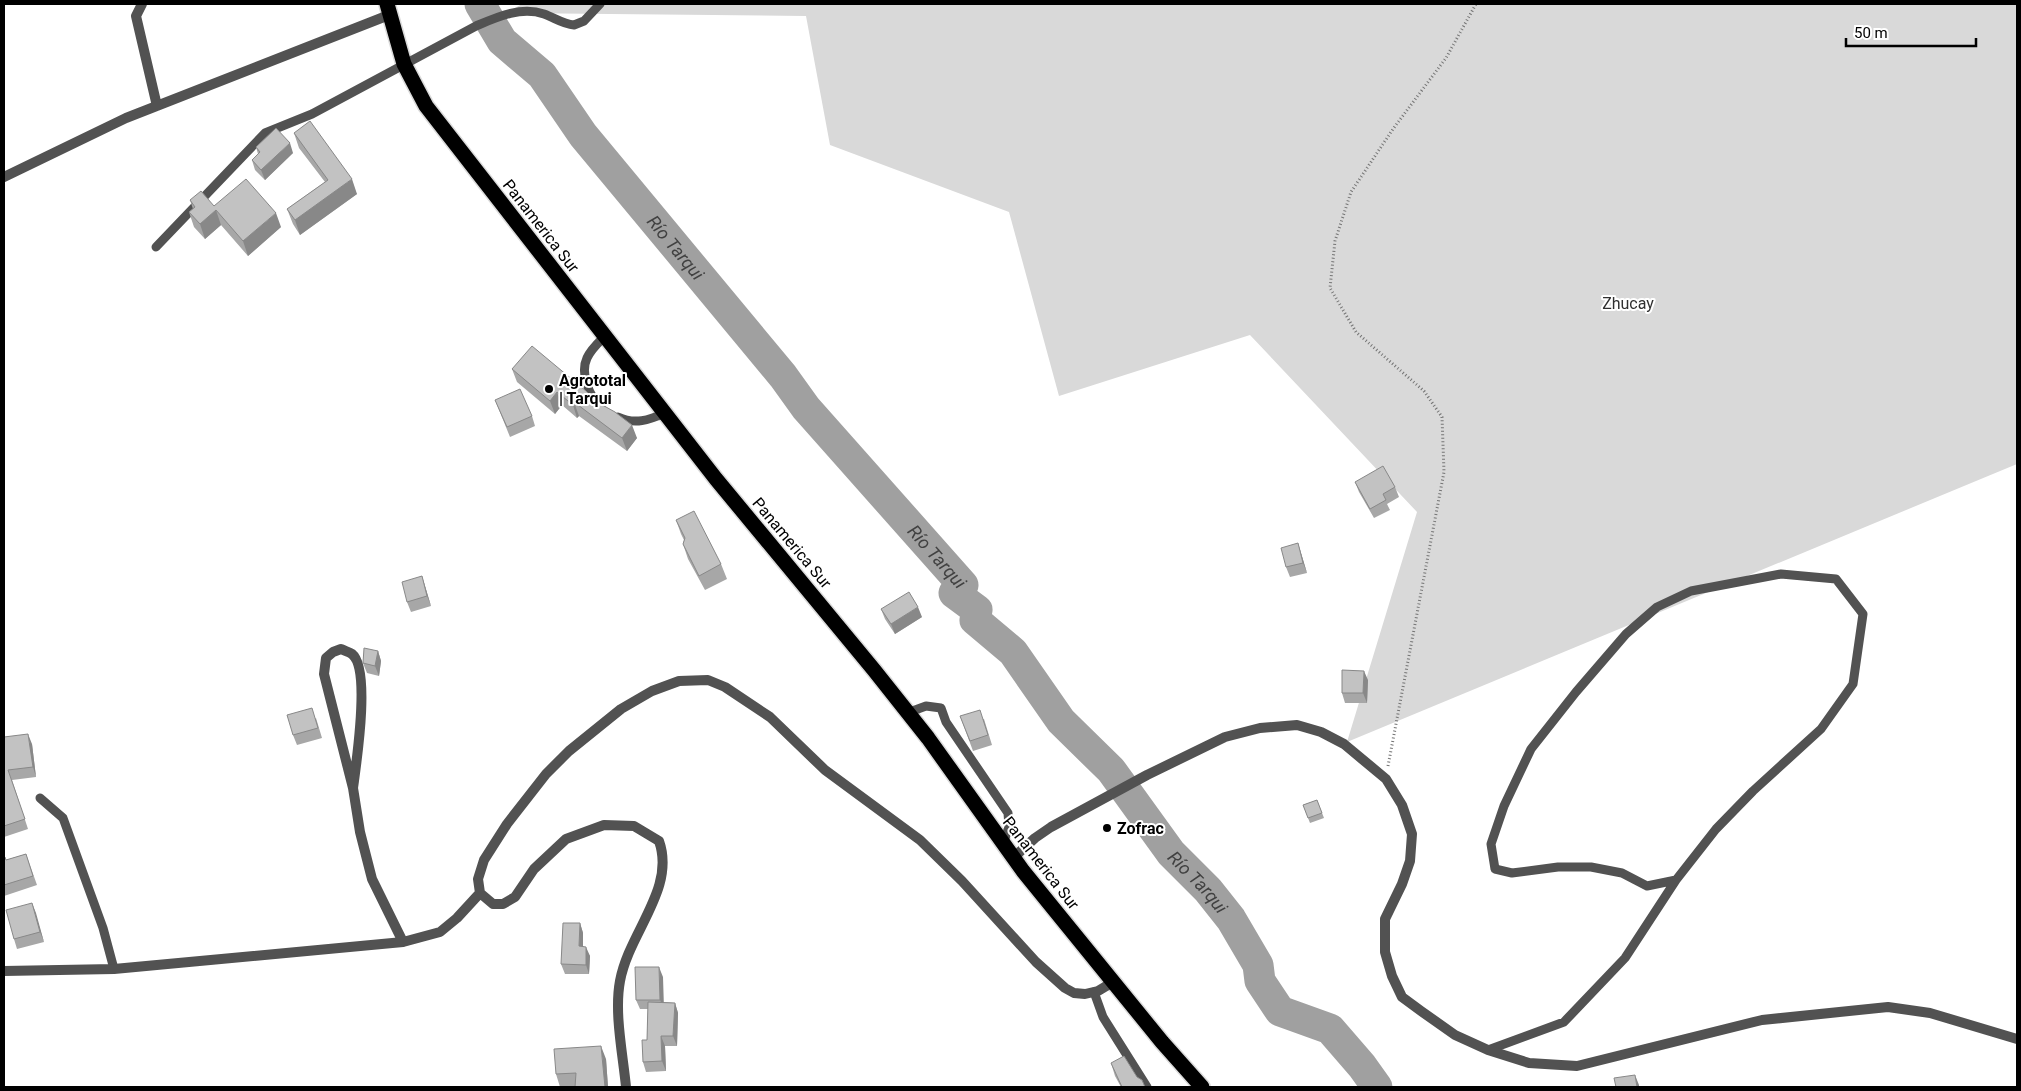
<svg xmlns="http://www.w3.org/2000/svg" width="2021" height="1091" viewBox="0 0 2021 1091" font-family="Roboto,sans-serif">
<style>
.green{fill:#d9d9d9}
.lines{fill:none;stroke-linecap:round;stroke-linejoin:round}
.river{stroke:#a0a0a0;stroke-width:31}
.highway-casing{stroke:#dbdbdb;stroke-width:18}
.path{stroke:#747474;stroke-width:3;stroke-dasharray:1 2.5;stroke-linecap:butt}
.lane{stroke:#525252;stroke-width:9}
.street{stroke:#525252;stroke-width:10}
.highway{stroke:#000;stroke-width:15}
.wall{fill:#a7a7a7}
.shaded-wall{fill:#888}
.building{fill:#c2c2c2;stroke:#888}
.poi-dot{fill:#000;stroke:#fff;stroke-width:2}
.labels{text-anchor:middle;dominant-baseline:central;stroke-width:4;stroke-linejoin:round;paint-order:stroke}
.street-label{font-size:16px;fill:#000;stroke:#fff}
.park-label{font-size:16px;fill:#303030;stroke:#fff}
.poi-label{font-size:16px;font-weight:bold;fill:#000;stroke:#fff;text-anchor:start}
.water-label{font-size:18px;font-style:italic;fill:#414141;stroke:#fff}
</style>
<rect width="100%" height="100%" fill="#fff"/>
<path class="green" d="M522 4H2017V464L1347 742 1417 512 1250 335 1059 396 1009 212 830 145 806 16 506 13Z"/>
<g class="lines">
<path class="river" id="s1" d="M480 4 502 41 542 75 583 135 783 376 806 408 963 585 954 593 977 610 975 620 1013 652 1061 721 1111 770 1171 853 1208 890 1231 919 1258 965 1260 981 1280 1011 1330 1029 1362 1066 1377 1087"/>
<defs>
<path id="highway" d="M387 4 404 64 426 106 716 479 874 670 928 738 1023 871 1162 1042 1202 1087"/>
</defs>
<use href="#highway" class="highway-casing"/>
<path class="path" d="M1388 766 1444 472 1442 417 1424 391 1356 332 1330 288 1335 241 1351 192 1393 129 1446 58 1476 4"/>
<path class="lane" d="M156 247 265 133 312 114 476 26C497 17 521 6 544 14 555 18 563 24 574 25L584 21 600 4
M601 406C589 397 580 373 587 358 591 349 598 343 605 336
M618 417C635 425 649 420 665 413
M907 713 926 706 941 708 946 722 1008 813 1009 827 1003 844
M40 798 63 818 103 928 114 969
M1094 992 1103 1017 1147 1087
M1488 1050 1564 1022 1625 958 1676 880 1716 829 1753 791 1821 729 1853 684 1863 614 1836 579 1781 574 1691 591 1657 607 1626 634 1576 692 1531 749 1504 806 1491 844 1495 869 1512 873 1558 867H1591L1622 873 1647 886 1676 880"/>
<path class="street" d="M142 4 136 16 157 106
M4 177 126 118 389 15
M353 788C356 765 371 669 352 654 349 652 345 651 341 649L333 652 326 658 324 674 353 788 360 832 372 879 403 942
M1013 858 1035 838 1051 827 1147 775 1225 737 1260 728 1297 725 1321 732 1344 744 1386 779 1402 805 1412 834 1410 861 1402 884 1385 919V952L1392 976 1402 997 1421 1011 1455 1035 1488 1050 1529 1063 1577 1066 1762 1020 1888 1007 1930 1013 2017 1039
M4 971 114 969 403 942 440 932 457 918 480 893
M626 1087C623 1055 614 1013 620 981 629 932 676 889 659 841L634 826 604 825 566 839 534 869 515 897 503 904H493L480 893 478 879 484 860 507 824 546 774 569 751 621 709 652 691 679 681 708 680 725 687 770 717 825 770 920 840 962 881 1036 962 1065 988 1074 993 1085 994 1098 991 1113 982"/>
<use href="#highway" class="highway"/>
</g>
<path class="wall" d="M294 133 357 194 300 235 293 224 287 209 325 182 299 148Z
M256 147 293 153 265 180 255 170 252 160 258 154Z
M190 200 214 206 281 227 248 256 221 225 205 239 194 227 189 212 193 209Z
M512 369 597 402 637 438 627 451 579 416 577 418 562 405 555 414 517 382Z
M495 400 532 416 535 426 510 437Z
M1355 482 1395 487 1399 497 1387 504 1390 510 1374 518 1359 492Z
M676 520 721 564 727 579 705 590 688 559 683 544 684 540 681 534Z
M1298 543 1307 573 1290 577 1286 567Z
M422 576 431 606 411 612 407 602Z
M881 609 922 617 895 634 885 619Z
M378 651 381 661 379 676 367 673 363 663Z
M1368 680 1367 703H1345L1342 693Z
M960 716 984 719 992 745 973 751Z
M316 718 322 738 297 745 293 735Z
M4 737 32 744 36 777 12 780 28 829 4 837Z
M1317 800 1324 818 1310 823 1303 805Z
M26 854 37 885 4 896V858L6 860Z
M32 903 44 942 17 949 14 939Z
M580 923 583 933V946L590 956 589 974H565L561 964Z
M663 977V1002L675 1003 678 1013 677 1046H665L666 1071 646 1072 643 1062 647 1040 648 1009H640L636 1000Z
M606 1059 608 1087H560L556 1074Z
M1111 1063 1137 1077 1145 1087H1121L1115 1076Z"/>
<path class="shaded-wall" d="M290 143 293 153 265 180 261 170Z
M352 179 357 194 300 235 295 220Z
M216 210 221 225 205 239 200 224Z
M276 213 281 227 248 256 243 241Z
M557 392 562 405 555 414 550 401Z
M574 402 579 416 577 418 573 405Z
M632 425 637 438 627 451 622 438Z
M1298 543 1307 573 1303 563Z
M422 576 431 606 427 596Z
M918 607 922 617 895 634 891 624Z
M378 651 381 661 379 676 375 666Z
M1364 671 1368 680 1367 703 1363 693Z
M28 734 32 744 36 777 33 767Z
M32 903 36 913 44 942 40 932Z
M580 923 583 933V956L579 946Z
M586 947 590 956 589 974 586 965Z
M659 967 663 977 664 1009 660 1000Z
M675 1003 678 1013 677 1046 673 1036Z
M661 1036 665 1046 666 1071 662 1061Z
M601 1046 606 1059 608 1087H605Z
M1635 1075 1639 1085V1087H1637Z"/>
<path class="building" d="M310 121 352 179 295 220 287 209 328 180 294 133Z
M276 128 290 143 261 170 252 160 260 152 256 147Z
M246 179 276 213 243 241 216 210 200 224 189 212 195 207 190 200 201 191 214 206Z
M532 346 586 391 597 402 615 412 632 425 622 438 574 402 573 405 557 392 550 401 512 369Z
M520 389 532 416 507 427 495 400Z
M1383 466 1395 487 1383 494 1386 500 1370 509 1355 482Z
M694 511 721 564 699 576 683 544 685 538 676 520Z
M1298 543 1303 563 1286 567 1281 548Z
M422 576 427 596 407 602 402 582Z
M909 592 918 607 891 624 881 609Z
M364 648 378 651 375 666 363 663Z
M1342 670 1364 671 1363 693H1342Z
M312 708 318 728 293 735 287 715Z
M980 710 988 735 970 741 960 716Z
M28 734 33 767 8 770 25 819 4 826V737Z
M1317 800 1322 813 1308 818 1303 805Z
M26 854 33 876 4 885V858L5 857 6 860Z
M32 903 40 932 14 939 6 910Z
M563 923H580L579 946 586 947V965L561 964Z
M635 967H659L660 1000H636Z
M648 1002 675 1003 673 1036H661L662 1061 643 1062 642 1040H647Z
M601 1046 605 1087H575L576 1073 556 1074 554 1049Z
M1124 1056 1137 1077 1142 1080 1145 1087H1122L1111 1063Z
M1635 1075 1637 1087H1616L1614 1078Z"/>
<g class="poi-dot">
<circle cx="549" cy="389" r="5"/>
<circle cx="1107" cy="828" r="5"/>
</g>
<g class="labels">
<g class="street-label">
<text transform="translate(541 226) rotate(52)">Panamerica Sur</text>
<text transform="translate(792 543) rotate(50)">Panamerica Sur</text>
<text transform="translate(1041 863) rotate(52)">Panamerica Sur</text>
</g>
<g class="park-label">
<text x="1628" y="303">Zhucay</text>
</g>
<g class="poi-label">
<text x="559" y="380">Agrototal<tspan x="559" dy="18">| Tarqui</tspan></text>
<text x="1117" y="828">Zofrac</text>
</g>
<g class="water-label">
<text stroke="none"><textPath href="#s1" startOffset="314">Río Tarqui</textPath></text>
<text stroke="none"><textPath href="#s1" startOffset="719">Río Tarqui</textPath></text>
<text stroke="none"><textPath href="#s1" startOffset="1154">Río Tarqui</textPath></text>
</g>
</g>
<rect width="2021" height="1091" fill="none" stroke="#000000" stroke-width="10"/>
<path d="M1846 38v8h130v-8" fill="none" stroke="#000000" stroke-width="2.5"/>
<text x="1854" y="38" font-size="15" fill="#000000" stroke="#ffffff" stroke-width="4" paint-order="stroke">50 m</text>
</svg>
